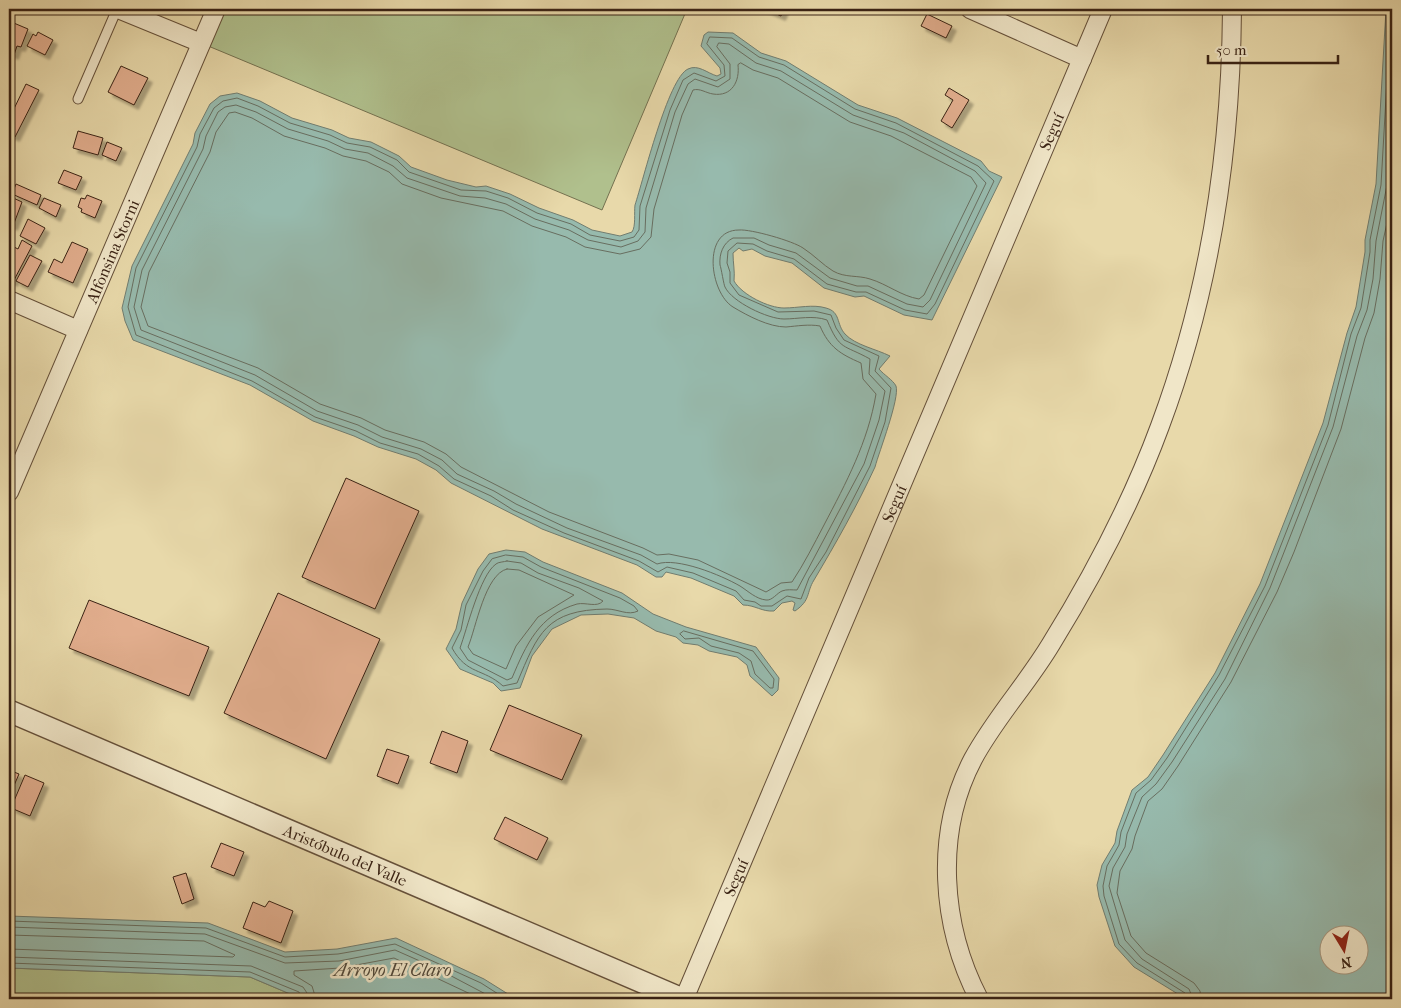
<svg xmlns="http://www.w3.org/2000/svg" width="1401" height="1008" viewBox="0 0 1401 1008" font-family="'IM FELL French Canon',serif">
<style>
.green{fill:#b0c08d;stroke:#747150}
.water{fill:#97baad;stroke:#717d70;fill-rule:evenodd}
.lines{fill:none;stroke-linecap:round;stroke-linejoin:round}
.shore{stroke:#686e60;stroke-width:1}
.building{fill:#e2ae8e;stroke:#392214;filter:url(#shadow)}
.service-casing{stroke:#65503a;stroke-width:11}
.minor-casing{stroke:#65503a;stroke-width:20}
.tertiary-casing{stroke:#65503a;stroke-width:24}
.service{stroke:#f0e6c8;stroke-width:9}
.minor{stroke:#f0e6c8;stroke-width:18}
.tertiary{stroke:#f0e6c8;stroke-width:21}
.labels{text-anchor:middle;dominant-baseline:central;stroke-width:5;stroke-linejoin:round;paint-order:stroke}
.street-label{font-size:16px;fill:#392214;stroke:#f0e6c8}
.water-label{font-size:18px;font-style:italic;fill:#50483a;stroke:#f0e6c8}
</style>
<defs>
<filter id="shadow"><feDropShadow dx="4.5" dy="4.5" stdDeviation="1" flood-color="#0004"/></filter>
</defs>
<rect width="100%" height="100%" fill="#e8d9aa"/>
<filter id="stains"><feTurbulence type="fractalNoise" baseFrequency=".004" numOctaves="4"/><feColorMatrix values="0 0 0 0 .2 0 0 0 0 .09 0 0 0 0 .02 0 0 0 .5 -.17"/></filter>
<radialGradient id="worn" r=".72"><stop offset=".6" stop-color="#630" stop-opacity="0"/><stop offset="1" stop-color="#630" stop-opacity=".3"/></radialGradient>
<path class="green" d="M216 9H687L602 210 201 43Z
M9 968 250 977 302 999H9Z"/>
<path class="water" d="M1386 9H1392V999H1186L1134 967 1115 946 1099 897 1097 885 1102 865 1115 843 1117 831 1132 790 1148 777 1163 755 1215 673 1260 584 1323 423 1347 333 1356 307 1365 252V240L1376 184ZM1328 936H1358V966H1328Z
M708 32 733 33 761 53 786 61 858 105 897 118 981 161 989 171 1002 177 932 320 904 315 864 296 855 297 824 288 792 263 765 256 752 249 743 251 739 248 733 253C733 263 735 271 734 281 742 295 769 308 784 308 798 308 813 304 826 308 841 312 836 324 845 334 855 345 876 349 890 356L879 369C884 375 893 380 896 386 900 398 879 452 875 467 857 506 836 543 814 580 806 593 811 600 795 611L793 610 795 603 792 601 782 603 774 611C762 612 755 605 743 605L734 596 691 578 666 572 662 577H656L637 565 542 529 451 483 436 470 416 459 378 447 354 436 313 421 250 385 133 340 125 321 122 308 132 266 193 144 195 133 210 104 220 96 237 93 260 101 292 118 332 130 349 138 371 142 399 156 411 167 447 180 476 187 486 186 510 194 539 208 573 220 592 230 620 236 632 232C636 226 634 213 635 205 643 181 668 78 688 69 698 64 707 73 717 76L721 74 720 68 701 46 704 35Z
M506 550 525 552 543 562 622 593 653 614 686 627 756 647 779 678 778 690 772 696 750 676 747 665 737 657 709 651 698 645 683 643 676 637 656 631 634 618 608 614 581 615 552 629 532 656 520 688 501 691 493 683 460 669 446 649 456 629 462 603 478 569 489 554Z
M9 916 208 923 285 952 337 949 396 938 484 979 516 999H302L250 977 9 968Z"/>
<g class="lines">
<path class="shore" d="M710 37 732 38 759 57 784 65 855 109 896 123 978 166 994 181 935 304 927 314 905 310 866 292H856L827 284 794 259 767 251 753 244 737 243 728 251 727 263 730 272V283L739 295 778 312 814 311 831 315 836 328 844 340 879 356 875 371 891 388 885 422 870 466 826 552 809 578 801 599 787 596 772 606H761L755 602 744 600 736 591 693 573 667 567 658 572 639 561 564 533 513 510 491 496 454 479 439 466 418 454 380 443 356 431 315 417 252 381 136 335 128 307 136 268 197 147 200 134 214 108 223 101 237 98 258 106 290 123 330 135 347 143 370 147 397 160 409 172 461 190 486 191 508 198 537 213 571 224 590 235 620 241 634 237 639 230 640 206 670 110 683 80 694 73 716 81 725 76 724 65 707 44Z
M719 43 729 44 756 63 781 71 853 115 904 133 975 171 986 183 930 300 923 307 907 304 868 286H857L830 278 796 253 769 245 754 238H733C723 243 719 254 720 265 721 267 724 286 725 287 732 302 768 319 784 319 798 319 813 315 827 320 840 351 843 344 870 359L869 374 885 391 879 420 864 464 797 590C792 590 787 589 782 591 777 593 772 601 766 600 756 599 748 591 740 586 721 575 677 557 657 564L641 555 567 528 516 504 494 491 457 474 442 460 421 449 382 437 358 425 317 411 255 375 141 330 134 307 142 270 203 149 206 136 218 112 225 107 236 105 256 112 288 129 328 141 345 149 368 153 393 166 407 178 460 196 485 198 506 204 535 219 569 230 588 240 621 247 638 241 645 232 646 208 675 112 688 84 695 79 718 87 730 79V64L717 47Z
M741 63 753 70 778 78 850 122 891 136 971 177 977 186 924 295 919 299C901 296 887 284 870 279 858 275 845 278 833 271 823 265 814 255 803 248 793 241 751 229 739 230 701 230 710 293 733 307 748 316 769 327 786 327 797 326 809 324 820 326 829 347 840 354 861 363L863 379 876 394C868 442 846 483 824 525 814 544 804 564 792 582L781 583 766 592 698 560 669 554 657 555 643 548 549 512 461 467 446 454 424 442 385 430 361 418 320 404 258 368 148 326 141 307 149 272 210 152 216 132 229 113 235 112 252 118 284 136 325 148 343 156 366 161 389 172 402 184 441 198 503 211 532 226 566 237 585 247 620 254 640 249 651 237 654 209 682 115 693 90C700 88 706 93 713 94 732 97 740 81 738 65Z
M506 555 523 557 541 567 620 598 634 606 638 611C628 616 618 609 607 609 546 610 538 633 517 683L503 686C483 668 467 675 452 648L461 630 466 605 483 571 492 559Z
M507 561 521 563 538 573 579 588 603 601C597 608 586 602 577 604 539 615 526 645 512 678L507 680 468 660 460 648C467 629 480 575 496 564 498 562 504 562 507 561Z
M507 569 519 570 574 595 538 617 516 646 506 669 473 654 468 647C476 628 485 574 507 569Z
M684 631 753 651 774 679 773 688H770L755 674 751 661 739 653 711 646 699 638 685 639 680 634Z
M9 921 206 928 285 957 338 954 395 944 481 983 506 999
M9 927 205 934 285 963 339 961 395 950 438 969 495 999
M9 935 204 941 235 955 233 957 9 949
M9 957 251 966 303 987 307 993 309 999
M9 963 250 972 299 992 302 999
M316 999 312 986 294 975V971L340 968 394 958 481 999
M1187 999 1185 993 1137 963 1119 944 1104 896 1103 886 1107 866 1119 845 1121 832 1136 793 1151 780 1167 758 1219 675 1265 586 1328 425 1351 334 1361 308 1370 252V240L1381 185 1391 9
M1193 999 1189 989 1142 959 1125 940 1109 886 1113 868 1125 847 1127 834 1142 797 1156 784 1172 762 1225 679 1270 588 1333 427 1357 336 1367 310 1373 279 1376 241 1387 185 1392 113
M1201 999 1200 991 1194 983 1146 953 1131 936 1117 893 1120 871 1132 849 1135 836 1148 801 1162 789 1178 766 1231 682 1277 592 1294 552 1341 429 1365 338 1374 313 1380 279 1383 241 1392 200"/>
</g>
<path class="building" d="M765 9H784L781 16Z
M927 14 952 26 946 38 921 26Z
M9 21 28 29 21 47 17 46 14 55 9 53Z
M38 32 53 40 45 55 27 46 33 34 36 36Z
M121 66 148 78 134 105 108 92Z
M26 84 39 90 15 137 9 134V119Z
M949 88 969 100 952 128 941 121 953 100 945 95Z
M78 131 103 138 98 155 73 148Z
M107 142 122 148 116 161 102 155Z
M64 170 82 177 76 190 58 183Z
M16 184 41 195 37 205 12 194Z
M87 195 102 201 95 218 81 212 82 209 78 207 81 198 85 199Z
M9 196 22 202 13 226 9 224Z
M44 198 61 205 56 217 39 208Z
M28 219 45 228 36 244 20 236Z
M22 240 32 246 13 282 9 280V252L12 246 18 249Z
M72 242 88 249 73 283 48 272 54 259 62 263Z
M30 255 42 261 28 287 16 281Z
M346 478 419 511 375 609 302 577Z
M278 593 380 639 326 759 224 713Z
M89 600 209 647 189 696 69 648Z
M509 705 582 735 562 780 490 750Z
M442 731 468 741 457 773 430 763Z
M387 749 409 756 398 784 377 776Z
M9 770 19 774 9 797Z
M25 775 44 783 30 816 11 808Z
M505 817 548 838 537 860 494 839Z
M221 843 244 852 234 876 211 867Z
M186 873 194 899 182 904 173 877Z
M269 901 293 911 281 943 243 928 253 902 265 907Z"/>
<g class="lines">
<defs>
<path id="service" d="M78 99 117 9"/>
<g id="minor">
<path d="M118 9 201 43"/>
<path d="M970 9 1082 59"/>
<path d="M9 300 78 330"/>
<path id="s1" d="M9 492 216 9"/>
<path id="s2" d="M684 999 1103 9"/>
<path d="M979 999C941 926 934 833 973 759 995 718 1027 684 1051 644 1093 576 1132 502 1160 426 1210 292 1231 151 1232 9"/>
</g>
<g id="tertiary">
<path id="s3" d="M9 711 682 999"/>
</g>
</defs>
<use href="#service" class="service-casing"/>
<use href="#minor" class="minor-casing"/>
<use href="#tertiary" class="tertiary-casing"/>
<use href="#service" class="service"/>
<use href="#minor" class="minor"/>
<use href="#tertiary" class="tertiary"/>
</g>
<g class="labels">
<g class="street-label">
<text stroke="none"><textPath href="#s2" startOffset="942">Seguí</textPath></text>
<text stroke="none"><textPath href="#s1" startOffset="262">Alfonsina Storni</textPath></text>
<text stroke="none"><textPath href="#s2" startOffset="538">Seguí</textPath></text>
<text stroke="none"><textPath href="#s3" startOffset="366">Aristóbulo del Valle</textPath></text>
<text stroke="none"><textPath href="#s2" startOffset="132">Seguí</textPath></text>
</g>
<g class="water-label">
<text x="393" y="970">Arroyo El Claro</text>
</g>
</g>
<rect width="1401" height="1008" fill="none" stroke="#e8d9aa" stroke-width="30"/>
<rect x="10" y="10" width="1381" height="988" fill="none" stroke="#392214" stroke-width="2.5"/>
<rect x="15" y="15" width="1371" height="978" fill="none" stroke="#392214"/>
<g transform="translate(1344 950) rotate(170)"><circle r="24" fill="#f0e6c8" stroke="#a79880"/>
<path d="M0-4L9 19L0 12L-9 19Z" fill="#8f2418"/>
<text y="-8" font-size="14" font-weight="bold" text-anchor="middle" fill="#392214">N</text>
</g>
<path d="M1208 55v8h130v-8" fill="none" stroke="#392214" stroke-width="2.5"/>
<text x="1216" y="55" font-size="15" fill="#392214" stroke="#f0e6c8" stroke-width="4" paint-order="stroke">50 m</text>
<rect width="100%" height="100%" filter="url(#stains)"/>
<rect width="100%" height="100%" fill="url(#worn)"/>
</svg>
